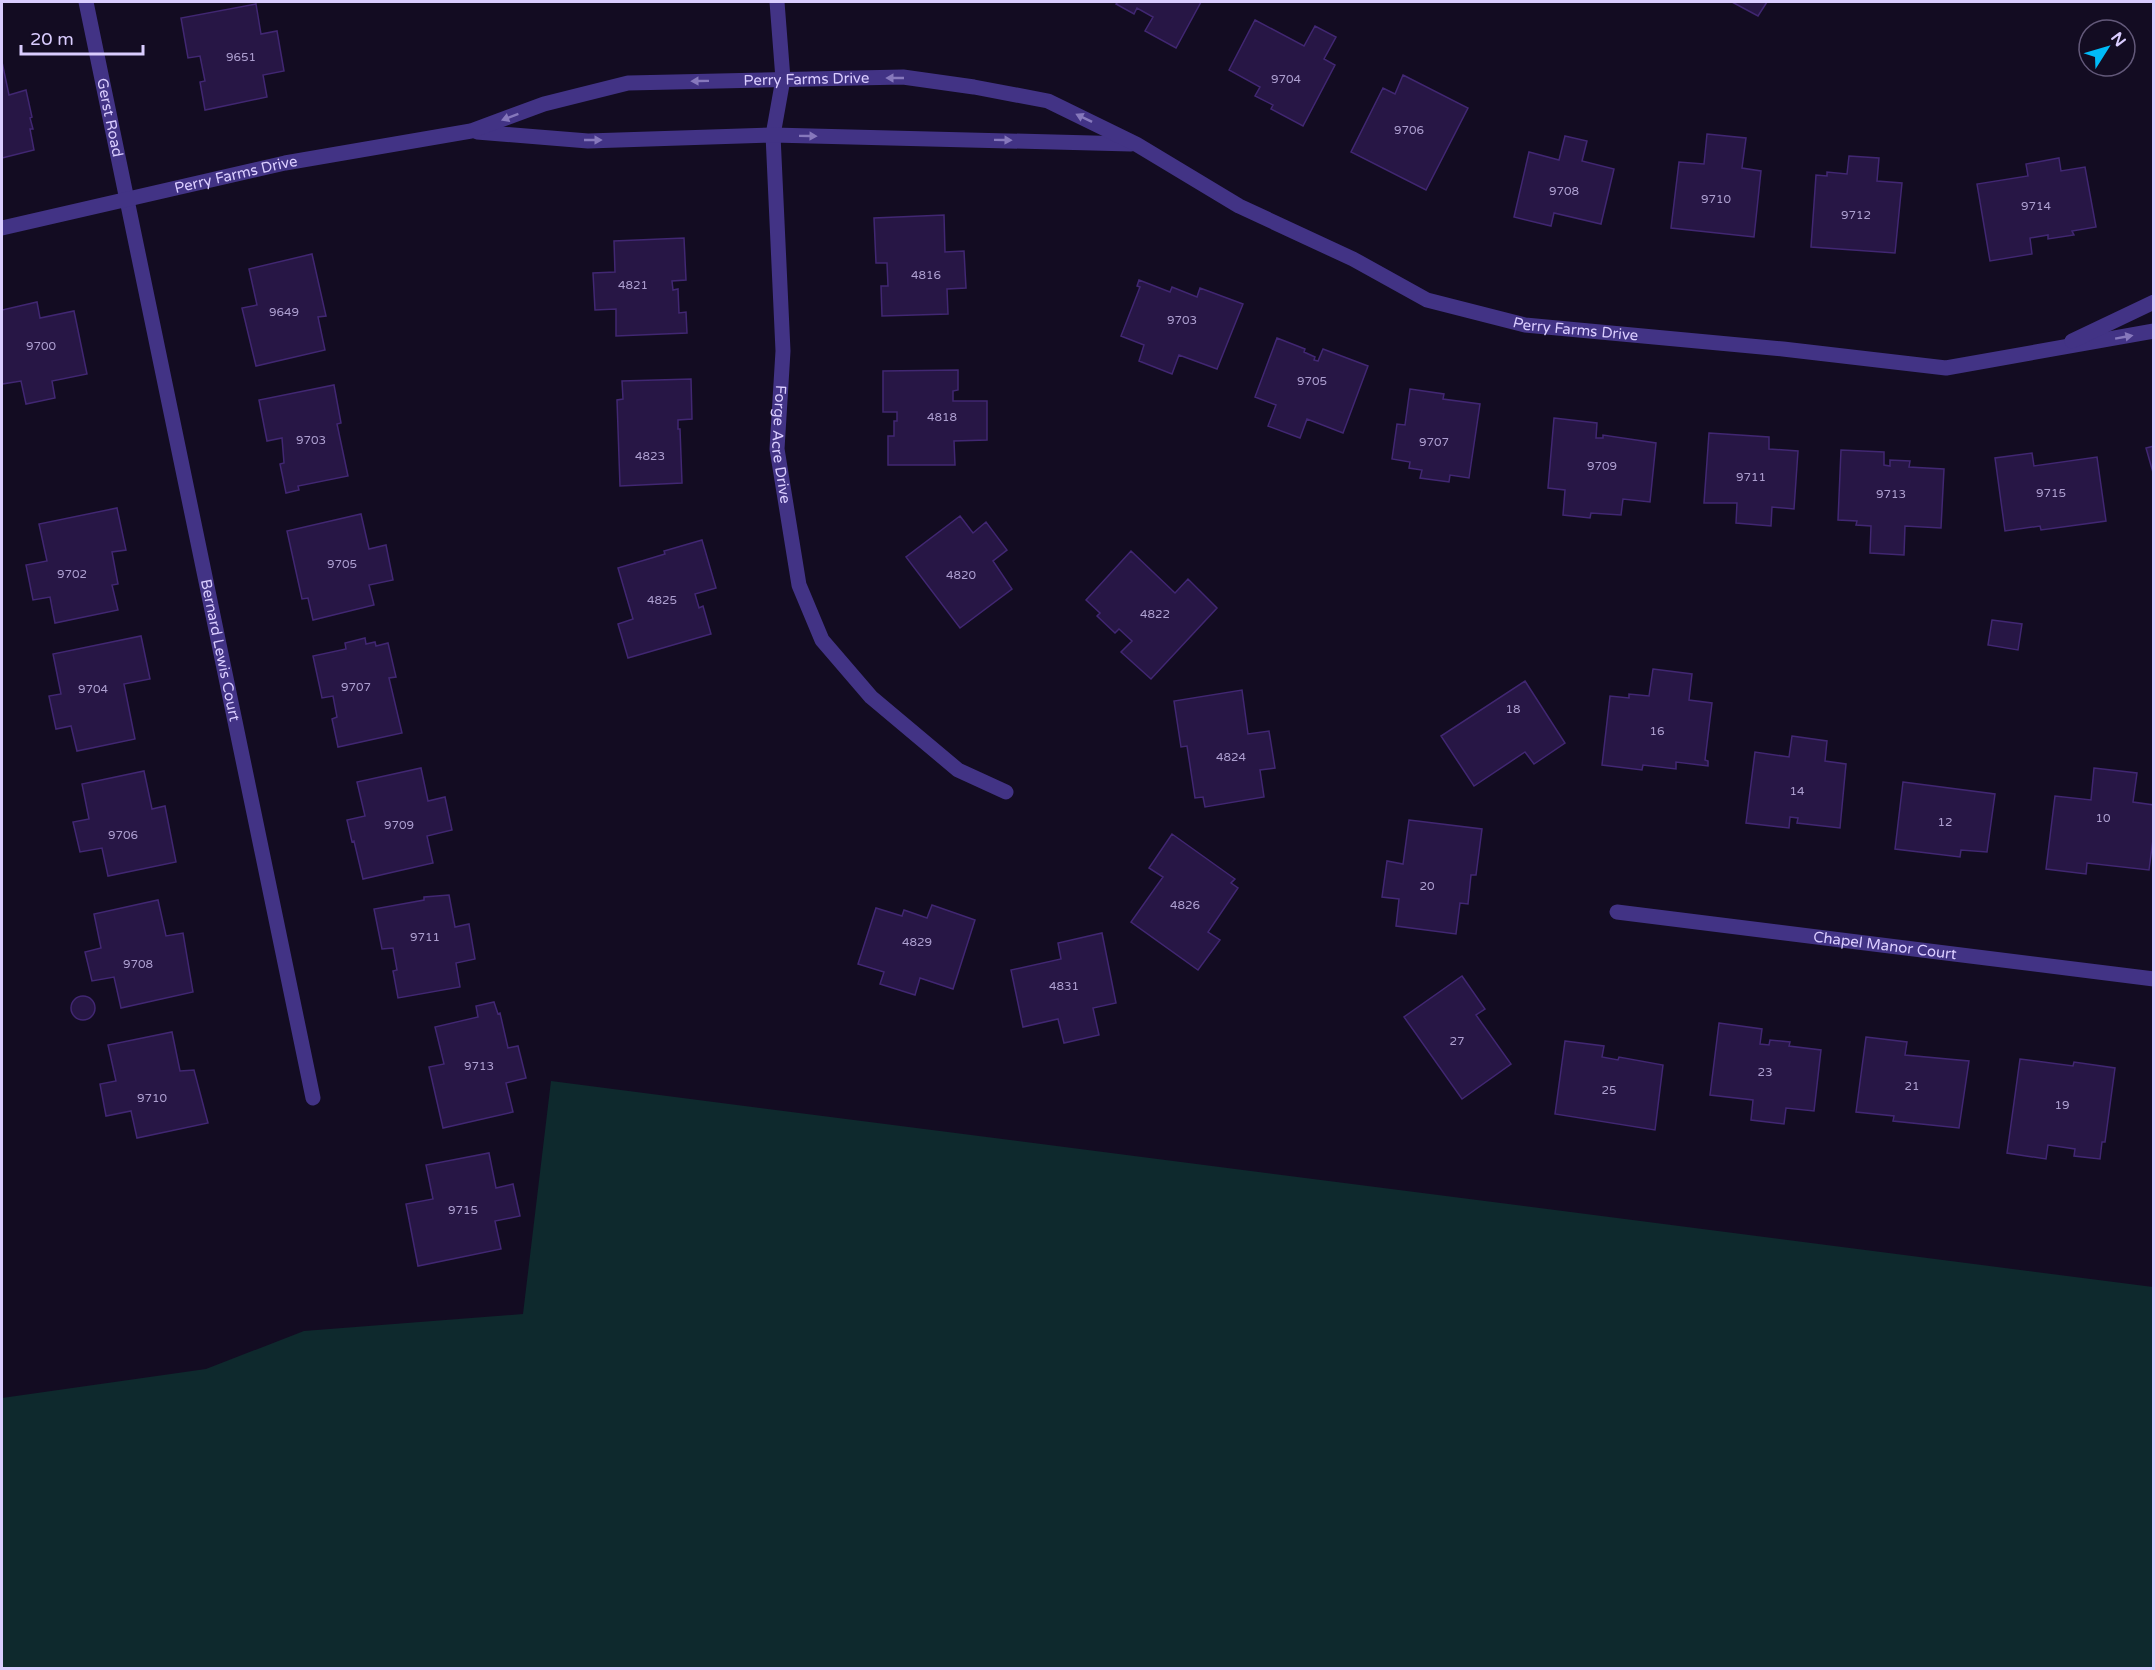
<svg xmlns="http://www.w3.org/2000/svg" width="2155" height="1670" viewBox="0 0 2155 1670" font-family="'Varela Round',sans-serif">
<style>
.green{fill:#0e292d}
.building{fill:#271645;stroke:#412772;stroke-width:1.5}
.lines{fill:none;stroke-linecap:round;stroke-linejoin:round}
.minor{stroke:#423385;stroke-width:15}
.oneway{fill:#8678bc}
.labels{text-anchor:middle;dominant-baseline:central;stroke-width:6;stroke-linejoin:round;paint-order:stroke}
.number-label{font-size:12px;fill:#ad9fd0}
.street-label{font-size:15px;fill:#dacdff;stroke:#130c22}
</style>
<rect width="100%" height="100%" fill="#130c22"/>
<path class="green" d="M551 1081 2153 1287V1668H2V1398L206 1369 304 1331 523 1314Z"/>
<path class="building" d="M1118 2H1201L1176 48 1145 31 1153 17 1137 8 1134 14 1116 4Z
M1732 2H1767L1758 16Z
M256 4 261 34 277 31 284 71 263 75 267 97 205 110 200 82 205 81 200 56 188 58 181 18Z
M1255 20 1304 46 1315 26 1336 37 1324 59 1335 65 1303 126 1271 109 1273 105 1255 96 1260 87 1229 70Z
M2 62 9 95 26 90 32 117 30 118 33 129H30L34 150 2 158Z
M1403 75 1468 108 1426 190 1351 152 1383 88 1395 94Z
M1707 134 1746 138 1742 168 1761 171 1754 237 1671 228 1679 162 1704 164Z
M1565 136 1587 141 1582 161 1614 169 1601 224 1554 213 1551 226 1514 217 1529 152 1559 160Z
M1849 156 1879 158 1877 181 1902 183 1895 253 1811 247 1816 175 1827 176V172L1847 174Z
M2059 158 2061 171 2085 167 2096 227 2072 231 2074 235 2048 239V235L2030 238 2032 254 1990 261 1977 184 2028 176 2026 164Z
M944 215 945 252 964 251 966 288 947 289 948 314 882 316 881 286H888L887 263H876L874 218Z
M684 238 686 280 672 281 673 290 678 289 679 313 686 312 687 333 616 336V309L595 310 593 273 615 272 614 241Z
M312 254 326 316 318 317 325 350 256 366 242 308 257 305 249 269Z
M1139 280 1170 292 1172 287 1197 297 1200 288 1243 304 1217 369 1179 355 1172 374 1139 361 1144 345 1121 336 1140 287 1137 286Z
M37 302 40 318 74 311 87 374 52 381 55 398 26 404 21 381 2 384V310Z
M1277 338 1305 349 1304 352 1315 357 1314 360 1318 361 1323 349 1368 366 1343 433 1307 419 1300 438 1268 426 1276 405 1255 397Z
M958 370V390L953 391V401H987V440L954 441 955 465H888V436H894V421H897V412H883V371Z
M691 379 692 419 678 420V429H680L682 483 620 486 617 400 623 399 622 381Z
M334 385 341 423 337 424 348 476 298 486 299 490 286 493 280 464 284 463 282 438 267 441 259 400Z
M1410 389 1444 394 1443 399 1480 404 1469 478 1450 475 1449 482 1420 478 1422 470 1409 468 1410 462 1392 459 1397 424 1405 425Z
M1554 418 1597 423 1596 438H1603V435L1656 443 1650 502 1623 499 1621 515 1591 513 1590 518 1563 515 1565 490 1548 488Z
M1709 433 1769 437V449L1798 451 1794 509 1772 507 1771 526 1736 523 1737 503H1704Z
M2154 446V476L2146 448Z
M1841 450 1884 452V465L1890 466V460L1910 461 1909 467 1944 469 1941 528 1905 526 1904 555 1870 553 1871 526 1856 525 1857 521 1838 520Z
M2032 453 2034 466 2097 457 2106 521 2041 530 2040 526 2005 531 1995 458Z
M117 508 126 550 112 552 118 584 112 585 118 610 55 623 50 597 33 600 26 565 47 561 39 524Z
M361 514 369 549 386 545 393 580 369 585 374 605 313 620 308 598 302 599 287 531Z
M960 516 973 533 986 522 1007 550 993 561 1012 589 960 628 906 557Z
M702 540 716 588 695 594 699 608 703 606 711 634 628 658 618 624 633 619 618 568 665 554 664 551Z
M1131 551 1175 593 1188 579 1217 608 1151 679 1121 652 1132 641 1119 629 1115 633 1097 616 1100 613 1086 600Z
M1992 620 2022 624 2018 650 1988 645Z
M141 636 150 679 124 684 135 739 77 751 71 726 56 729 49 696 61 694 53 654Z
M365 638 366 644 375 642 376 646 388 643 396 677 389 678 402 733 338 747 332 719 337 717 333 696 322 698 313 656 346 649 345 643Z
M1653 669 1692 674 1689 700 1712 703 1705 760 1708 761V766L1676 762V769L1643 765 1642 770 1602 765 1610 696 1629 698V694L1649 696Z
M1525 681 1565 743 1534 764 1525 752 1474 786 1441 736Z
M1242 690 1248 734 1269 731 1275 768 1260 770 1264 797 1205 807 1203 797 1195 798 1187 746 1181 747 1174 701Z
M1792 736 1827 741 1825 761 1846 764 1840 828 1797 823 1798 818 1790 817 1789 828 1746 823 1755 752 1789 757Z
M421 768 428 801 445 797 452 830 427 836 433 863 363 879 354 841 352 842 347 820 365 816 357 782Z
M2094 768 2137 773 2133 802 2154 805V832L2149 870 2087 863 2086 874 2046 869 2055 796 2091 800Z
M144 771 152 809 165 806 176 862 108 876 102 848 80 852 73 822 89 819 82 784Z
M1903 782 1995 794 1987 852 1961 850 1960 857 1895 849Z
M1409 820 1482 829 1476 875H1471L1468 904 1460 903 1456 934 1396 926 1399 899 1382 897 1387 861 1403 864Z
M1172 834 1235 879 1231 883 1238 888 1208 932 1220 940 1198 970 1131 922 1163 877 1149 868Z
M449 895 455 927 469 924 475 959 456 963 460 987 398 998 393 971 397 970 393 948 382 949 374 909 424 900V897Z
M158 900 166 936 183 933 193 992 121 1008 114 977 92 981 85 952 101 948 94 914Z
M932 905 975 920 953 989 920 978 915 995 880 984 884 972 858 964 876 908 902 916 904 910 927 918Z
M1102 933 1116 1003 1093 1008 1099 1035 1064 1043 1058 1019 1023 1027 1011 970 1061 959 1058 943Z
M1462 976 1485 1009 1476 1015 1511 1064 1462 1099 1404 1017Z
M71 1008a12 12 0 1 1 24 0a12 12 0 1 1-24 0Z
M494 1002 498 1014 500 1013 508 1048 518 1046 526 1078 506 1083 513 1112 443 1128 429 1067 444 1064 435 1027 478 1017 476 1006Z
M1719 1023 1762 1029 1760 1044 1769 1045 1770 1040 1790 1042 1789 1046 1821 1050 1814 1111 1786 1108 1784 1124 1751 1120 1753 1100 1710 1095Z
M172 1032 180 1071 194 1070 208 1123 137 1138 131 1111 106 1116 100 1084 116 1081 108 1045Z
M1866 1037 1907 1042 1905 1055 1969 1061 1959 1128 1893 1121 1894 1116 1856 1112Z
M1565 1041 1604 1046 1602 1057 1618 1060 1619 1057 1663 1065 1655 1130 1555 1114Z
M2020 1059 2073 1066 2074 1062 2115 1068 2105 1142H2102L2100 1159 2074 1156 2075 1149 2048 1145 2046 1159 2007 1153Z
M489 1153 496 1188 513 1184 520 1216 495 1221 501 1249 418 1266 406 1204 433 1199 426 1165Z"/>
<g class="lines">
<g class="minor">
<path id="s1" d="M86 2 313 1098"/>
<path id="s2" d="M777 2 783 79 773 135 783 351 777 449 799 585 822 640 871 697 958 770 1006 792"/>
<path d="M477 132 588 141 773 135 1131 144"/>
<path id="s3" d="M2 228 285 163 471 131 544 104 628 83 903 77 974 87 1048 101 1136 144 1239 206 1353 259 1427 300 1525 325 1783 349 1946 368 2154 331"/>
<path d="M2072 341 2154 302"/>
<path id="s4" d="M1617 912 2154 979"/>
</g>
</g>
<defs><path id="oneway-solid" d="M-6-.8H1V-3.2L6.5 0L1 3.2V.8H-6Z" transform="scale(1.5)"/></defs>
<g class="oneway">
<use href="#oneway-solid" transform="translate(895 78) rotate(-180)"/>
<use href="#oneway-solid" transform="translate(700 81) rotate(179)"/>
<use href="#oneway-solid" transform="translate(510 117) rotate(159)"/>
<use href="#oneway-solid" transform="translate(1084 118) rotate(-154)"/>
<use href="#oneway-solid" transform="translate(808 136) rotate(1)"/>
<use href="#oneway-solid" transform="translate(593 140)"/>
<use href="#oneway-solid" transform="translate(1003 140) rotate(1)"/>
<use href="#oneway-solid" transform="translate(2124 337) rotate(-10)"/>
</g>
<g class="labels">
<g class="number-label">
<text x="241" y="57">9651</text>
<text x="1286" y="79">9704</text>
<text x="1409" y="130">9706</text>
<text x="1564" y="191">9708</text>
<text x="1716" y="199">9710</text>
<text x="2036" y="206">9714</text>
<text x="1856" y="215">9712</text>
<text x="926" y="275">4816</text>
<text x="633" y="285">4821</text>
<text x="284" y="312">9649</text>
<text x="1182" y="320">9703</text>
<text x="41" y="346">9700</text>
<text x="1312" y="381">9705</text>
<text x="942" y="417">4818</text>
<text x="311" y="440">9703</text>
<text x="1434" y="442">9707</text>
<text x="650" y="456">4823</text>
<text x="1602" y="466">9709</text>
<text x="1751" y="477">9711</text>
<text x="2051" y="493">9715</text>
<text x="1891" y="494">9713</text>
<text x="342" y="564">9705</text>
<text x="72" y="574">9702</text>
<text x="961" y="575">4820</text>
<text x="662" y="600">4825</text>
<text x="1155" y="614">4822</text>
<text x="356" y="687">9707</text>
<text x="93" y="689">9704</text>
<text x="1513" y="709">18</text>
<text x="1657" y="731">16</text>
<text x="1231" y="757">4824</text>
<text x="1797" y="791">14</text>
<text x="2103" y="818">10</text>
<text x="1945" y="822">12</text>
<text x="399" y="825">9709</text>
<text x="123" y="835">9706</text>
<text x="1427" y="886">20</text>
<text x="1185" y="905">4826</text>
<text x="425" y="937">9711</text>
<text x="917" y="942">4829</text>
<text x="138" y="964">9708</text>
<text x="1064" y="986">4831</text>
<text x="1457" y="1041">27</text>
<text x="479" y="1066">9713</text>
<text x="1765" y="1072">23</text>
<text x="1912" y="1086">21</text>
<text x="1609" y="1090">25</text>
<text x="152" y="1098">9710</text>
<text x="2062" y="1105">19</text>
<text x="463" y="1210">9715</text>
</g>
<g class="street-label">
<text stroke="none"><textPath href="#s3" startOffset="822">Perry Farms Drive</textPath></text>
<text stroke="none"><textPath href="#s1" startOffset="118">Gerst Road</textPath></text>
<text stroke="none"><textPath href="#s3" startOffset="240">Perry Farms Drive</textPath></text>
<text stroke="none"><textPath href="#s3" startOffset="1646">Perry Farms Drive</textPath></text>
<text stroke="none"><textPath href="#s2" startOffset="444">Forge Acre Drive</textPath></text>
<text stroke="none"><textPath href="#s1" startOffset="662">Bernard Lewis Court</textPath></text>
<text stroke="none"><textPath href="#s4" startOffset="270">Chapel Manor Court</textPath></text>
</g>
</g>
<rect width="2155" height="1670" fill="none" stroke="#dacdff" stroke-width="6"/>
<g transform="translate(2107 48) rotate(53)"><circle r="28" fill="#130c22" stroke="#63597a" stroke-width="1.5"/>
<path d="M0-4.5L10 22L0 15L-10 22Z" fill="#00bbf8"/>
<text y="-9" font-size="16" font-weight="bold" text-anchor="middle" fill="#dacdff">N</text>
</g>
<path d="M21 45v9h122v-9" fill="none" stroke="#dacdff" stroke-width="3"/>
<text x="30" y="45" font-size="18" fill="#dacdff" stroke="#130c22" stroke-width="4.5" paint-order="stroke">20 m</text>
</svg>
